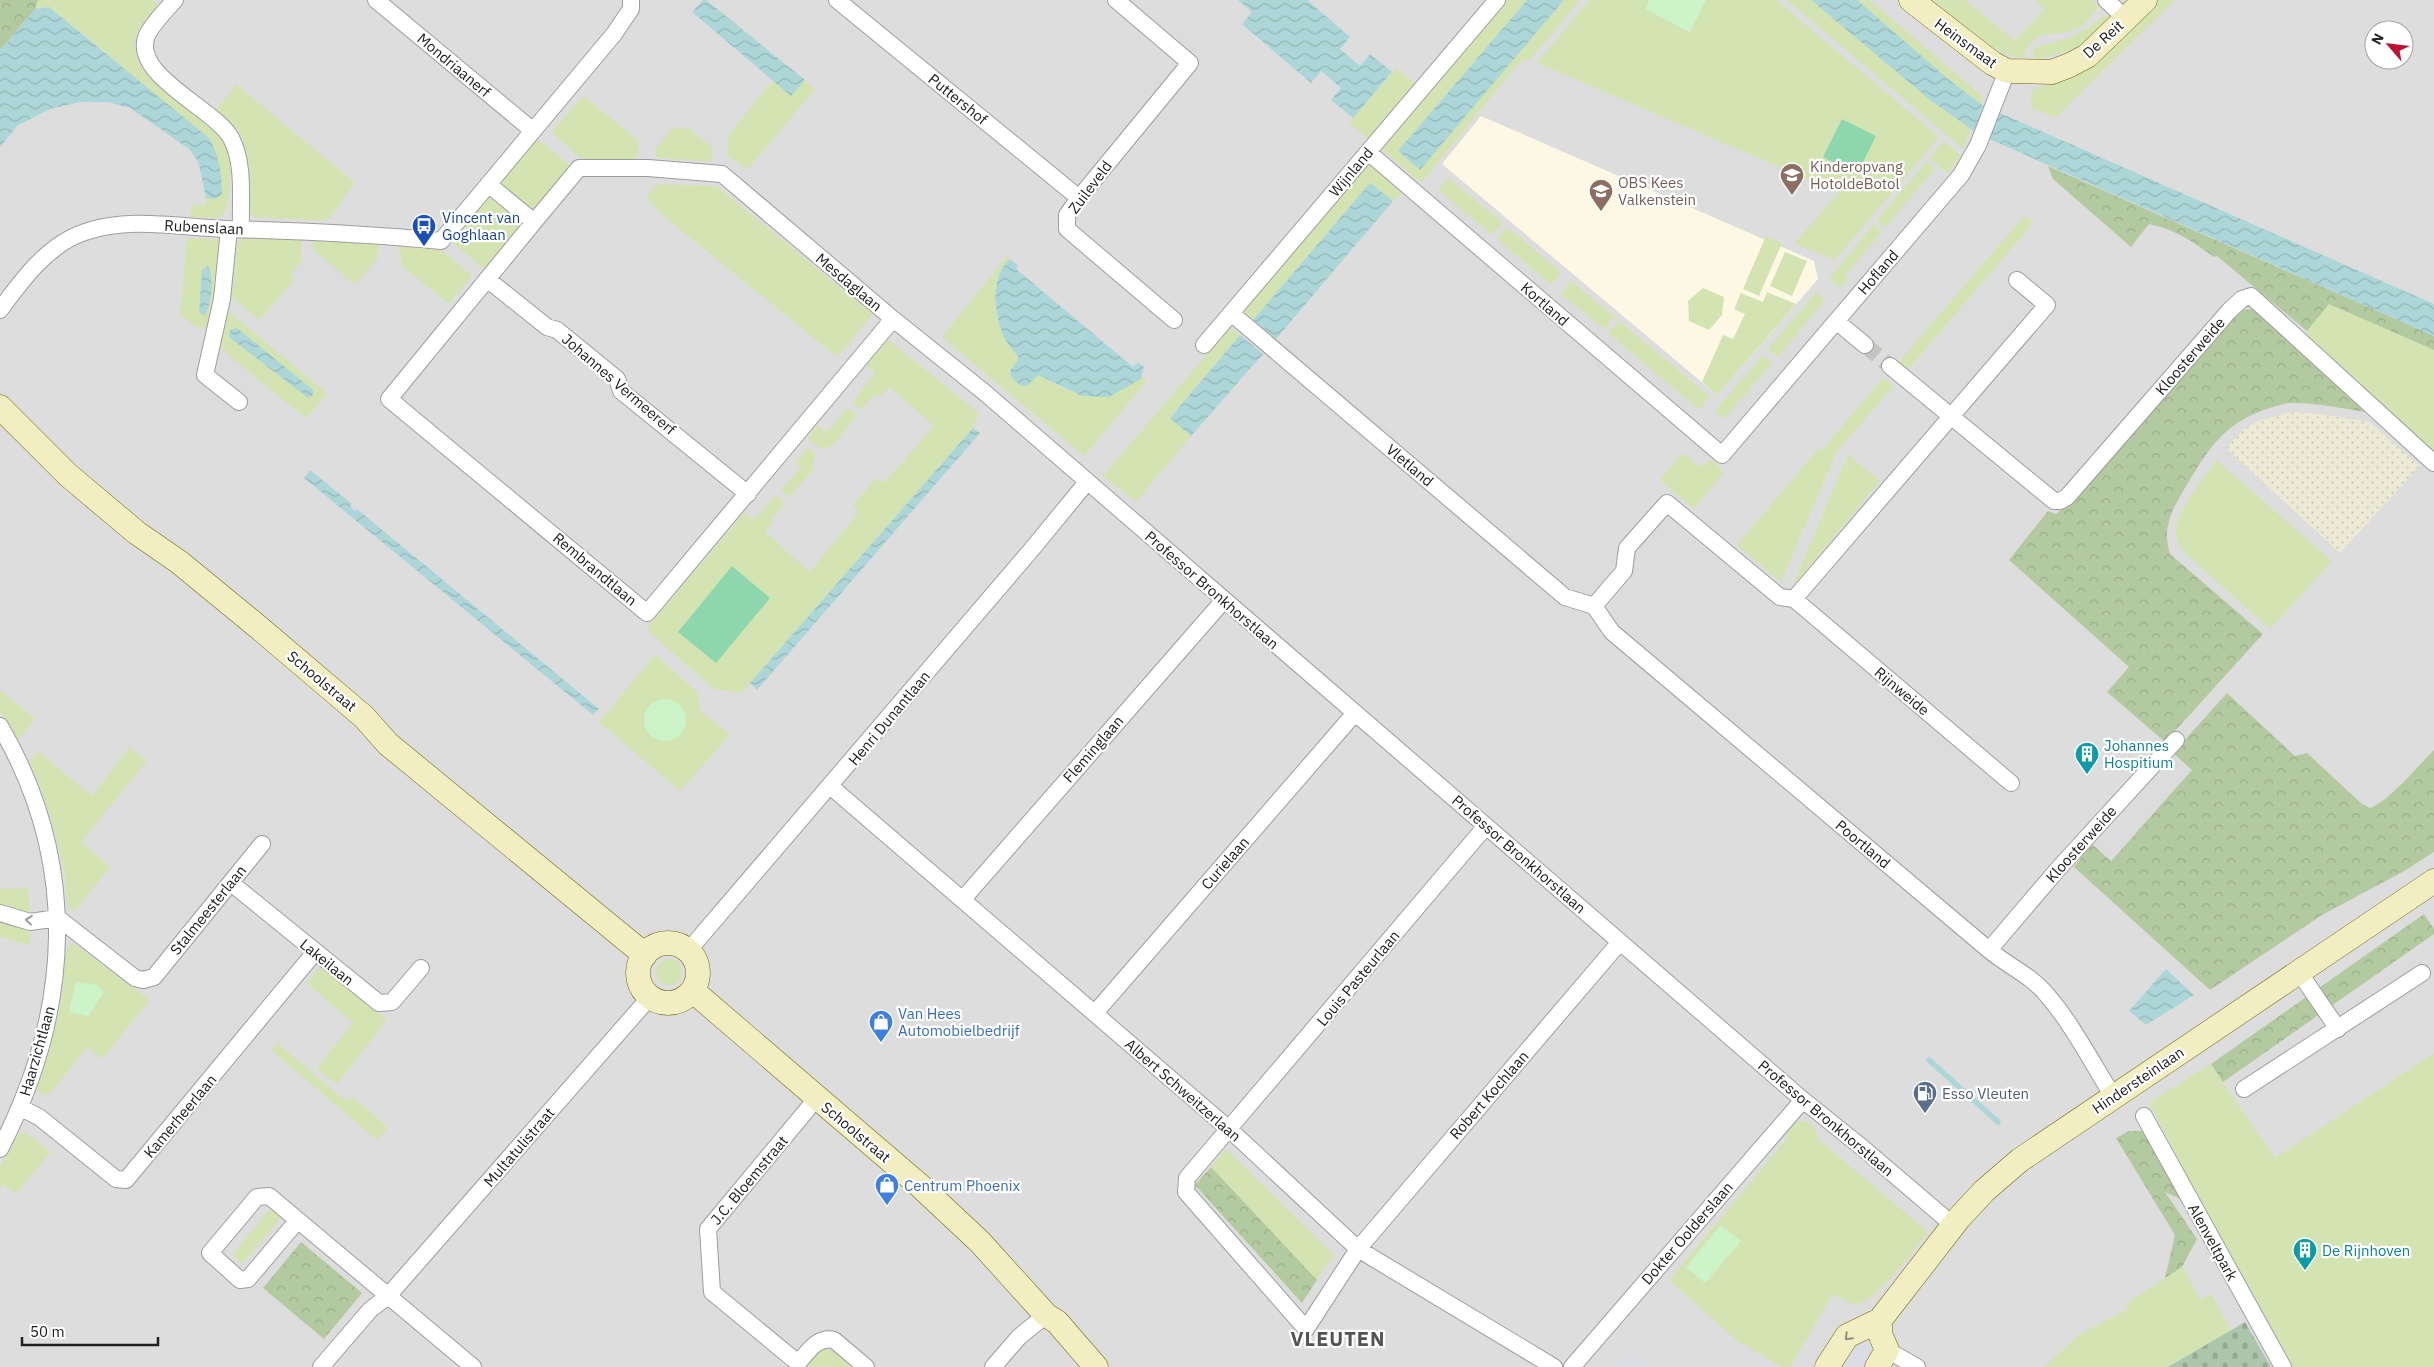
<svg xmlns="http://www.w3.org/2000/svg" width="2434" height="1367" viewBox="0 0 2434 1367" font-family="'IBM Plex Sans',sans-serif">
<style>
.residential{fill:#dedddd;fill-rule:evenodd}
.education{fill:#fcf8e3}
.farmland{fill:url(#farmland-dots)}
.grass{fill:#d3e4b2}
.forest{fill:url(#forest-crowns)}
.cemetery{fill:url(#cemetery-stones)}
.park{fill:#cdf4c9}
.pitch{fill:#8dd6ae}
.parking{fill:#dcdcdc}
.plaza{fill:#dbdde5}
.water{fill:url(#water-waves)}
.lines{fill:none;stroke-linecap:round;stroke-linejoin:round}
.stream{stroke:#acd6d8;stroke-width:5.5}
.street-tunnel{stroke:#c6c2bf;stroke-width:16;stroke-dasharray:16 8;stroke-linecap:butt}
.street-casing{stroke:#9d9d9d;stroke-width:18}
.secondary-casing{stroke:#6d6810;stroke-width:25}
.street{stroke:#fff;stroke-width:16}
.secondary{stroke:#f3eec1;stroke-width:24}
.oneway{stroke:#9b9b9b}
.oneway2{stroke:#949179}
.labels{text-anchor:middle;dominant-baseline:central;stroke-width:4.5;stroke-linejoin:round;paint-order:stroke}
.street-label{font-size:15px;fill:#202020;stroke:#fff}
.education-label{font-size:15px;fill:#785e54;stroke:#fff;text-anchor:start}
.transit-label{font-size:15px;fill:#164399;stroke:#fff;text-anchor:start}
.culture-label{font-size:15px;fill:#0d838f;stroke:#fff;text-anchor:start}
.shop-label{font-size:15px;fill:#366cbe;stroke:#fff;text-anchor:start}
.service-label{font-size:15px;fill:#4e5e75;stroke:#fff;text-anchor:start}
.district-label{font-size:20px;font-weight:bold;letter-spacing:1px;fill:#535353;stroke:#fff}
</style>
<defs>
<pattern id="farmland-dots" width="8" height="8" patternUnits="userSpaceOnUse" patternTransform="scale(1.25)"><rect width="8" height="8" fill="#ecead4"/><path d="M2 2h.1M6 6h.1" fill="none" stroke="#cac8b6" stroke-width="1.8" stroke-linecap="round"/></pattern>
<pattern id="forest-crowns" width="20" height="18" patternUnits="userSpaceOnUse" patternTransform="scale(1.25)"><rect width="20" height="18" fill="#b3caa0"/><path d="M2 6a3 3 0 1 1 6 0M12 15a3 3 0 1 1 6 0" fill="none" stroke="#9aad8a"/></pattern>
<pattern id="cemetery-stones" width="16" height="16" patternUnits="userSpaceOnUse" patternTransform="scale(1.25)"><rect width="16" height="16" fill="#abc6aa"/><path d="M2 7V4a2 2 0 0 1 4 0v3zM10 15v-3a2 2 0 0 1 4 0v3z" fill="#93aa92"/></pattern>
<pattern id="water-waves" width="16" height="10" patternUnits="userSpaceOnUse" patternTransform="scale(1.25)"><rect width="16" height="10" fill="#acd6d8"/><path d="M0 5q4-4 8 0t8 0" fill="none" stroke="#94b7b9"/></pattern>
</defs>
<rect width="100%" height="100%" fill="#efebe7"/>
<path class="residential" d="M0 0H2434V1367H0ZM2374 30H2404V60H2374Z"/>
<path class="education" d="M1481 116 1814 261 1818 279 1717 395 1442 164Z"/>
<path class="farmland" d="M2291 412 2320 414 2369 422 2420 466 2340 553 2226 448 2245 428 2261 420Z"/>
<path class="grass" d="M38 0H152L158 5C151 14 139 25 136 36 124 84 207 110 226 145 231 154 230 169 230 179 229 194 230 207 220 218L190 217 191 205H206V198L215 199 222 179 120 64 49 7 35 9Z
M1506 0H1527L1398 151 1419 170 1564 0H1580L1528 62 1522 59 1421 183 1380 148Z
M1590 0H1776L1939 137 1835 260 1794 243 1839 193 1537 63Z
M1787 0H1811L1930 100 1971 129 1963 149Z
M1857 0H1870L1983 97 1982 105 1948 79Z
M1933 0H1965L2015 41 2045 9 2035 0H2092L2099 6C2093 14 2086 25 2076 29 2051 40 2033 24 2024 59L2002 53 1978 37Z
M2158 0H2175L2055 118 2031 108V93L2034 89 2069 77 2097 61Z
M2105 14 2111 20 2077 49 2034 60 2033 48C2063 40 2082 36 2105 14Z
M1396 68 1417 85 1370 140 1349 123Z
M805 80 815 89 747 170 727 155 728 135 773 81 791 96Z
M236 84 355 183 327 221 254 217 250 213 243 140 237 128 216 110Z
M583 96 639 141 636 159H582L551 132Z
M688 128 712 147 711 162 656 158V148L672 129Z
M535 137 572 167 532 216 494 185Z
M1944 141 1961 155 1948 174 1929 158Z
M1369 161 1404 190 1393 201 1370 183 1253 320 1242 311Z
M1927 161 1935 169 1885 228 1876 221Z
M1448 178 1503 223 1492 235 1438 190Z
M657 184 716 186 873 314 837 357 660 213 646 197Z
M488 191 526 221 486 270 448 239Z
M2024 216 2034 222 1907 371 1898 363Z
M1874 224 1882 232 1846 275 1849 278 1840 288 1829 279Z
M1507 227 1561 272 1551 285 1497 239Z
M246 236 301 239V262L290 275 295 279 259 320 232 297 237 243Z
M1766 236 1782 243 1759 296 1743 289Z
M187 238 222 240 208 329 194 326 180 315Z
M312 241 378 243V258L355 285 312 249Z
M398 244 441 250 472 276 449 304 402 266Z
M1785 252 1807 261 1792 296 1770 286Z
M1007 256 1010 259C989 277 994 317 1005 339 1009 346 1015 352 1019 358L1010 371 1027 386 1038 375 1064 389 1141 379 1142 376 1147 381 1084 456 942 337Z
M1571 281 1615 317 1604 329 1561 294Z
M1703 288 1724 297 1722 315 1709 330 1689 321 1688 301Z
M1767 292 1796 304 1717 395 1702 382 1723 335 1733 339 1745 314 1734 309 1741 293 1763 302Z
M1816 292 1825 300 1778 357 1768 349Z
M2329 304 2434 350V454L2309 337 2307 331Z
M229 312 328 394 306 418 219 349Z
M1619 321 1710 397 1699 410 1608 333Z
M1230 327 1240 335 1170 417 1191 436 1136 502 1103 476Z
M888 340 979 413 973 428 742 693 714 689 650 633 648 626 745 512 754 520 776 495 785 503 771 519 773 522 765 532 810 572 859 512 853 505 876 478 884 483 934 426 889 387 880 397 875 394 861 410 852 403 875 373 866 365Z
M1763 355 1772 363 1724 419 1715 411Z
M1883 378 1894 386 1837 451 1781 582 1737 545 1818 449 1821 451Z
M847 408 857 416 832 446 820 449 808 439 818 425 827 433Z
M808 448 816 454 812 464 814 469 789 497 781 490 801 467 796 462Z
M1682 453 1700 467 1710 459 1724 472 1694 509 1660 480Z
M1848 455 1880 481 1792 587Z
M2216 460 2332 561 2270 629 2185 553C2180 546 2176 540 2176 532 2174 513 2205 477 2216 460Z
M655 655 698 693 700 711 730 735 680 791 599 722Z
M0 690 35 719 17 741 0 711Z
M130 747 147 761 81 842 110 867 74 912C64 906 67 887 65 876 57 836 46 799 30 761L38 752 92 796Z
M28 888 30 916 0 907V889Z
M0 918 30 926V945L0 937Z
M73 943 150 1000 102 1059 87 1047 53 1090 45 1096 37 1090 38 1084C49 1054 57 1025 62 994 65 979 62 956 70 944Z
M656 972a13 13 0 1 1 26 0a13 13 0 1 1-26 0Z
M321 965 387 1020 337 1084 316 1069 353 1023 307 983Z
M277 1043 347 1102 353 1097 388 1128 377 1140 271 1050Z
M2434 1053V1367H2293L2201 1202 2149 1103 2210 1064 2275 1158Z
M1807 1121 1816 1130 1818 1139 1928 1232C1915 1248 1874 1306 1854 1304 1847 1303 1839 1297 1833 1294L1790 1367H1781L1735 1339 1669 1280 1787 1138 1786 1131 1796 1122Z
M23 1131 51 1152 16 1194 4 1184 0 1189V1167L18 1135Z
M1226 1149 1334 1255 1317 1280 1211 1167Z
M271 1208 282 1217 243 1263 232 1255Z
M2182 1267 2201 1300 2211 1294 2231 1330 2168 1367H2044L2080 1334 2128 1309 2125 1304Z
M825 1348 839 1353 856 1367 806 1366 817 1352Z"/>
<path class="forest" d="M0 0H38L35 9 0 50Z
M2048 166 2434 336V350L2329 304 2307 331 2217 256 2214 257C2193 242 2175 229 2149 224L2131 247 2053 179Z
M2253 309 2372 413C2345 409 2316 402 2288 403 2282 404 2276 406 2270 408 2227 421 2210 446 2188 483 2174 507 2161 525 2170 554L2263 634 2165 742 2107 692 2129 667 2009 560 2048 511 2056 514 2062 509 2239 310Z
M2227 693 2295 756 2307 753 2362 804 2370 808C2388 802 2419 765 2434 750V852L2406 870 2322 915 2210 990 2074 867 2092 844 2111 861 2191 770 2173 753Z
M2424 914 2434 929V934L2223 1082 2211 1064Z
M2129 1131H2142L2185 1201 2165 1192 2197 1239 2182 1267 2165 1278 2175 1235 2116 1138Z
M1211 1167 1317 1280 1302 1303 1195 1185Z
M301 1242 362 1293 324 1339 263 1288Z"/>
<path class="cemetery" d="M2245 1322 2271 1367H2168Z"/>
<path class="park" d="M1649 0H1706L1690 32 1645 9Z
M644 720a21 21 0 1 1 42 0a21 21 0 1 1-42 0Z
M76 982 96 985 104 992 88 1016 69 1012Z
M1721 1225 1741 1241 1705 1283 1686 1267Z"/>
<path class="pitch" d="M1842 119 1876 136 1857 174 1823 157Z
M732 566 770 598 716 663 678 632Z"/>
<path class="parking" d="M1196 0 1235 31 1206 65 1168 33Z
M2302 0H2396L2338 58 2291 11Z
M193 27 214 45 188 75 168 58Z
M217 48 238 65 213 96 192 78Z
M472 55 518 93 494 123 448 84Z
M1163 65 1174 74 1087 177 1076 168Z
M676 73 735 121 712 147 688 128 672 129 656 148 630 127Z
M2434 80V126L2412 102Z
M1935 169 1945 177 1895 236 1885 228Z
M1438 190 1492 235 1484 246 1430 200Z
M1410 200 1640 396 1636 400 1406 204Z
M1882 232 1892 240 1855 284 1845 275Z
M1497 239 1551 285 1543 295 1489 250Z
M312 249 355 285 378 258 403 278 358 332 290 275Z
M1994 272 2035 306 1958 400 1916 365Z
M515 274 562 314 537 344 489 304Z
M1561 294 1604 329 1595 339 1553 303Z
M1825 300 1835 309 1787 364 1778 357Z
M1608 333 1699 410 1690 420 1599 343Z
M1280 339 1398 436 1393 443 1275 345Z
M201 340 220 345V348L261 382 232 416 194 386 192 354Z
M1270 352 1392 456 1387 461 1265 357Z
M1772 363 1782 371 1734 428 1724 419Z
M1894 397 1925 422 1884 469 1853 445Z
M1664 416 1710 454 1706 458 1661 420Z
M694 426 741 464 714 495 668 457Z
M1413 451 1521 545 1517 550 1408 457Z
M1410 472 1470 523 1465 527 1406 477Z
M1663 518 1675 527 1648 557 1637 548Z
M1699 534 1769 592 1758 604 1689 546Z
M1494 545 1563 606 1558 611 1490 550Z
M1532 552 1576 588 1570 595 1527 558Z
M1604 564 1613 572 1592 597 1582 589Z
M1801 613 2009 790 2000 801 1791 625Z
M1652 640 1694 676 1688 684 1645 648Z
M2409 659 2434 682V717L2423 729 2380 692Z
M108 682 279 822 262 844 244 831 235 843 153 774 161 763 90 704Z
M1711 693 1846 806 1840 813 1705 699Z
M2173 753 2192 770 2111 861 2092 844Z
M1857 815 1987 921 1981 928 1851 823Z
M2430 947 2434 954V980L2247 1102 2232 1080Z
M444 957 488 994 459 1029 419 995 433 978 429 975Z
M2017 977 2047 1002 2076 1047 2071 1051 2043 1006 2013 982Z
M239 1006 258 1022 253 1027 267 1038 140 1193 126 1180 173 1125 152 1109Z
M1837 1313 1848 1320 1819 1367H1803Z
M1932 1345 1967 1367H1929L1921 1362Z"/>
<path class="plaza" d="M1855 1341 1871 1349 1874 1357 1868 1367H1834Z
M1630 1350 1649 1367H1616Z"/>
<path class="water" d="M703 0H706L805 80 791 96 692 12Z
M1238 0H1307L1350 37 1340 49 1360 66 1370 54 1392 72 1353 118 1331 100 1341 88 1321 71 1311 83 1242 24 1252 12Z
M1527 0H1564L1420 170 1398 151Z
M1811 0H1857L1948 79 1982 105 2434 304V336L1978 134 1930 100Z
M49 7 209 138C219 156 222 173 222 195L215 199 206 198 198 161 189 149 130 108 107 102H80L50 109 17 126 0 147V50L35 9Z
M1370 183 1393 201 1276 339 1253 320Z
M1010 259 1018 265 1016 269 1133 367 1138 362 1144 367 1141 379 1109 397 1082 396 1038 375 1027 386H1021L1011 377 1010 371 1019 358C1015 352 1009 346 1005 339 994 316 989 277 1010 259Z
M208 266C215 277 211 304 205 316L199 312 202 270Z
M237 328 313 390V395L308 398 229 337 230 330Z
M1240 335 1263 354 1191 436 1170 418Z
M973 428 980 433 757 690 750 683Z
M310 470 352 504 350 507 355 511 357 509 599 709 593 715 304 478Z
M2166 969 2194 995 2146 1025 2129 1011Z"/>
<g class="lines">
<path class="stream" d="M1929 1060 1998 1122"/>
<path class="street-tunnel" d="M1865 345 1890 366"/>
<defs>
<path id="street" d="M175 0C166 10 155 21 148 33 127 74 215 108 231 138 245 164 240 200 241 229
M376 0 532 130
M837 0 1079 198
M1116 0 1190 63 1079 198 1067 215V229L1174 320
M2106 0 2126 19
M1368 152 1722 455 1961 175 1978 145 2007 71
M488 184 534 222 579 168H648L722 174 893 319 984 392 1803 1100 1864 1149 1953 1225
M534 222 389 399 647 613 893 319
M229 229 222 299 205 375 239 402
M487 279 547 327 557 330 617 379 621 391 748 494
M0 310C22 280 48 244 85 232 130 216 183 228 229 229 299 231 371 234 441 241L614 34 631 9V0
M1231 313 1565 597 1594 606
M1836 321 1865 345
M1204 345 1497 0
M1890 366 2054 501H2060L2067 497 2229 311 2242 299 2251 296 2434 463
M1794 599 2011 783
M1594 606 1612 632 1989 950C2008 966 2032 976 2047 995 2073 1025 2092 1063 2113 1096
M1594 606 1624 571 1627 548 1667 503 1780 597 1794 599 2047 305 2017 280
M0 726C80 863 72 1010 0 1149
M830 786 1229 1129 1358 1249 1554 1367
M1486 826 1187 1178 1186 1192 1306 1329 1358 1249 1620 942
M231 883 379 1003 392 1002 421 968
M963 899 1224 600
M0 913 30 922 58 918 135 978 143 980 154 977 262 844
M1989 950 2058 869 2176 740
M688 951 1032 549 1087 482
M2299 972 2338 1029
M1095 1013 1355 713
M2244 1089 2422 973
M816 1099 708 1229 712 1292 798 1363C808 1352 817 1336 834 1340L866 1367
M21 1108 39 1117 116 1179 126 1180 315 952
M2144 1116 2283 1367
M298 1220 248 1279 240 1280 210 1253 257 1197 269 1196C337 1253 405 1310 473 1367
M1887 1350 1917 1367
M321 1367 370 1310 388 1296 650 997
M993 1367 1019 1337 1046 1315
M1572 1367 1803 1100"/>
<path id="secondary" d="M1911 0 1992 63 2007 71 2052 72 2070 65 2087 56 2145 0
M0 407 68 475 137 533 179 562 257 626 364 717 388 744 645 955
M638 973a30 30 0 1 1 60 0a30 30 0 1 1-60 0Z
M693 991 918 1184 980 1242 1046 1315 1057 1322 1096 1367
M1827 1367 1847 1336 1880 1320 1959 1218 1984 1191 2020 1160 2434 881
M1877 1367 1887 1350 1880 1334V1320"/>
</defs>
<use href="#street" class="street-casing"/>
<use href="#secondary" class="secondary-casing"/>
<use href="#street" class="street"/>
<use href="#secondary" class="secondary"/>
</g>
<defs><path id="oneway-chevron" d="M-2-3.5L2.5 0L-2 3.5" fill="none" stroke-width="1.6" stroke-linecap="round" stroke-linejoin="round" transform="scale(1.25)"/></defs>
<use class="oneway" href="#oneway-chevron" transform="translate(29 920) rotate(-174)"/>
<use class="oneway2" href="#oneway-chevron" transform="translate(1848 1337) rotate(135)"/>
<defs>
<symbol id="school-pin" viewBox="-11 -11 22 30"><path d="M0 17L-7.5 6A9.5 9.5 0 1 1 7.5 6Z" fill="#8d6e63" stroke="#fff"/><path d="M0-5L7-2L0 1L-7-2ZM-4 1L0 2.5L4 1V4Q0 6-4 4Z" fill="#fff"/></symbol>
<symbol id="bus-pin" viewBox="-11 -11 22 30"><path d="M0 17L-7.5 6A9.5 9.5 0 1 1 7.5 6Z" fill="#1a4fb4" stroke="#fff"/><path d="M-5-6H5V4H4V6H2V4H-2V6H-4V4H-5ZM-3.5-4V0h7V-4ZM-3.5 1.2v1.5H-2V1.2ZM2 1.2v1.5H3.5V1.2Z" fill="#fff"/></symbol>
<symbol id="building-pin" viewBox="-11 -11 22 30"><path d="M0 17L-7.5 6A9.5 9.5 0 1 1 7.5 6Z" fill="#0f9aa8" stroke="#fff"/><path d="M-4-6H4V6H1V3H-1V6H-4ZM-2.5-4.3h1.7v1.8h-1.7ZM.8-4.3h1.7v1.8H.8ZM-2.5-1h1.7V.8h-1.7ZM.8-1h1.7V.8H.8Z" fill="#fff"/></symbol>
<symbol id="shop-pin" viewBox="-11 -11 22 30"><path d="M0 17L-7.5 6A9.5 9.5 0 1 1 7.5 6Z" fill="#3f7fe0" stroke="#fff"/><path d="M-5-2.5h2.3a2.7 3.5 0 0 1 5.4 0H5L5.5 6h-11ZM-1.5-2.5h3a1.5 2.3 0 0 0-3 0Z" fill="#fff"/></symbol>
<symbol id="fuel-pin" viewBox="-11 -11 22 30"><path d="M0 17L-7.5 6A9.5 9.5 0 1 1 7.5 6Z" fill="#5c6f8a" stroke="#fff"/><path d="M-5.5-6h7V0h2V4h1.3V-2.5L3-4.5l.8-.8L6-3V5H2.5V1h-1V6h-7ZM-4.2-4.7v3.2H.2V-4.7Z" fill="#fff"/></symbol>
</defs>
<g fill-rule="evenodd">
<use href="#school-pin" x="1778" y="161" width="28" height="38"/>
<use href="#school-pin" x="1587" y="177" width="28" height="38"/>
<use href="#bus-pin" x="410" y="212" width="28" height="38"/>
<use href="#building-pin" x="2073" y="740" width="28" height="38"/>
<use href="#shop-pin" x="867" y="1008" width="28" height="38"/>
<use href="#fuel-pin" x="1911" y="1079" width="28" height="38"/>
<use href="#shop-pin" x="873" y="1171" width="28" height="38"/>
<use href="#building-pin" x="2291" y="1236" width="28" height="38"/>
</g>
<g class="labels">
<g class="street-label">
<text transform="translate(2103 39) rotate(-42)">De Reit</text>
<text transform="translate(1966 43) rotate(36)">Heinsmaat</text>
<text transform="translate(454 65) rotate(40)">Mondriaanerf</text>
<text transform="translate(958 99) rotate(39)">Puttershof</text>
<text transform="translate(1351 172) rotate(-50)">Wijnland</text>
<text transform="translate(1090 187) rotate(-53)">Zuileveld</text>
<text transform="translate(204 227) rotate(3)">Rubenslaan</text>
<text transform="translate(1878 272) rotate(-49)">Hofland</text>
<text transform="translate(849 282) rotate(40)">Mesdaglaan</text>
<text transform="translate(1545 304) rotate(41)">Kortland</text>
<text transform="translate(2190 356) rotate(-49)">Kloosterweide</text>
<text transform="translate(619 384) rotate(41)">Johannes Vermeererf</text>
<text transform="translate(1410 465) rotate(40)">Vletland</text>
<text transform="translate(595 569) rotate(40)">Rembrandtlaan</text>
<text transform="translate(1212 590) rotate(41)">Professor Bronkhorstlaan</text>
<text transform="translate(322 681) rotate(40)">Schoolstraat</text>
<text transform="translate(1902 691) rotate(40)">Rijnweide</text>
<text transform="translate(889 718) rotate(-50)">Henri Dunantlaan</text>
<text transform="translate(1093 749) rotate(-49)">Fleminglaan</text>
<text transform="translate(1863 844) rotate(40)">Poortland</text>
<text transform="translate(2081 844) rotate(-48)">Kloosterweide</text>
<text transform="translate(1519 854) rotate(41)">Professor Bronkhorstlaan</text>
<text transform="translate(1225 863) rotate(-49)">Curielaan</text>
<text transform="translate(208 910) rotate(-51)">Stalmeesterlaan</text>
<text transform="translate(327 962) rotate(39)">Lakeilaan</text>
<text transform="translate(1358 978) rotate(-50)">Louis Pasteurlaan</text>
<text transform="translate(37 1051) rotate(-74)">Haarzichtlaan</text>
<text transform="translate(2138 1080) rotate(-34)">Hindersteinlaan</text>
<text transform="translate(1183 1090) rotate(41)">Albert Schweitzerlaan</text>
<text transform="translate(1489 1095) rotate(-49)">Robert Kochlaan</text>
<text transform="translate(180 1116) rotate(-50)">Kamerheerlaan</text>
<text transform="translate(1826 1118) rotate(40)">Professor Bronkhorstlaan</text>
<text transform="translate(856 1132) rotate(40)">Schoolstraat</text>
<text transform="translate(519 1147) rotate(-49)">Multatulistraat</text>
<text transform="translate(749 1180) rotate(-50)">J.C. Bloemstraat</text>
<text transform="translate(1687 1233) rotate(-49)">Dokter Oolderslaan</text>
<text transform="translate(2213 1242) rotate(61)">Alenveltpark</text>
</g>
<g class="education-label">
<text x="1810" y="166">Kinderopvang<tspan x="1810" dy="17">HotoldeBotol</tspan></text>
<text x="1618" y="182">OBS Kees<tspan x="1618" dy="17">Valkenstein</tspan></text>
</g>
<g class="transit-label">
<text x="442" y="217">Vincent van<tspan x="442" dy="17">Goghlaan</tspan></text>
</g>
<g class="culture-label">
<text x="2104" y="745">Johannes<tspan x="2104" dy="17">Hospitium</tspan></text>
<text x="2322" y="1250">De Rijnhoven</text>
</g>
<g class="shop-label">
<text x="898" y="1013">Van Hees<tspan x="898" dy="17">Automobielbedrijf</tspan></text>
<text x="904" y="1185">Centrum Phoenix</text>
</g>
<g class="service-label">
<text x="1942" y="1093">Esso Vleuten</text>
</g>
<g class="district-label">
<text x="1338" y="1338">VLEUTEN</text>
</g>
</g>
<g transform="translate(2389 45) rotate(298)"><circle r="24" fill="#ffffff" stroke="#a6a6a6"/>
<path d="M0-4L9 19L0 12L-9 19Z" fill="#bb1430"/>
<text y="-8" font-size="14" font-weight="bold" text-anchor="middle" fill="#202020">N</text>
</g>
<path d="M22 1337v8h136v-8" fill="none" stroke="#202020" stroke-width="2.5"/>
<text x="30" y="1337" font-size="15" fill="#202020" stroke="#ffffff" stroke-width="4" paint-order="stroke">50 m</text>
</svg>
